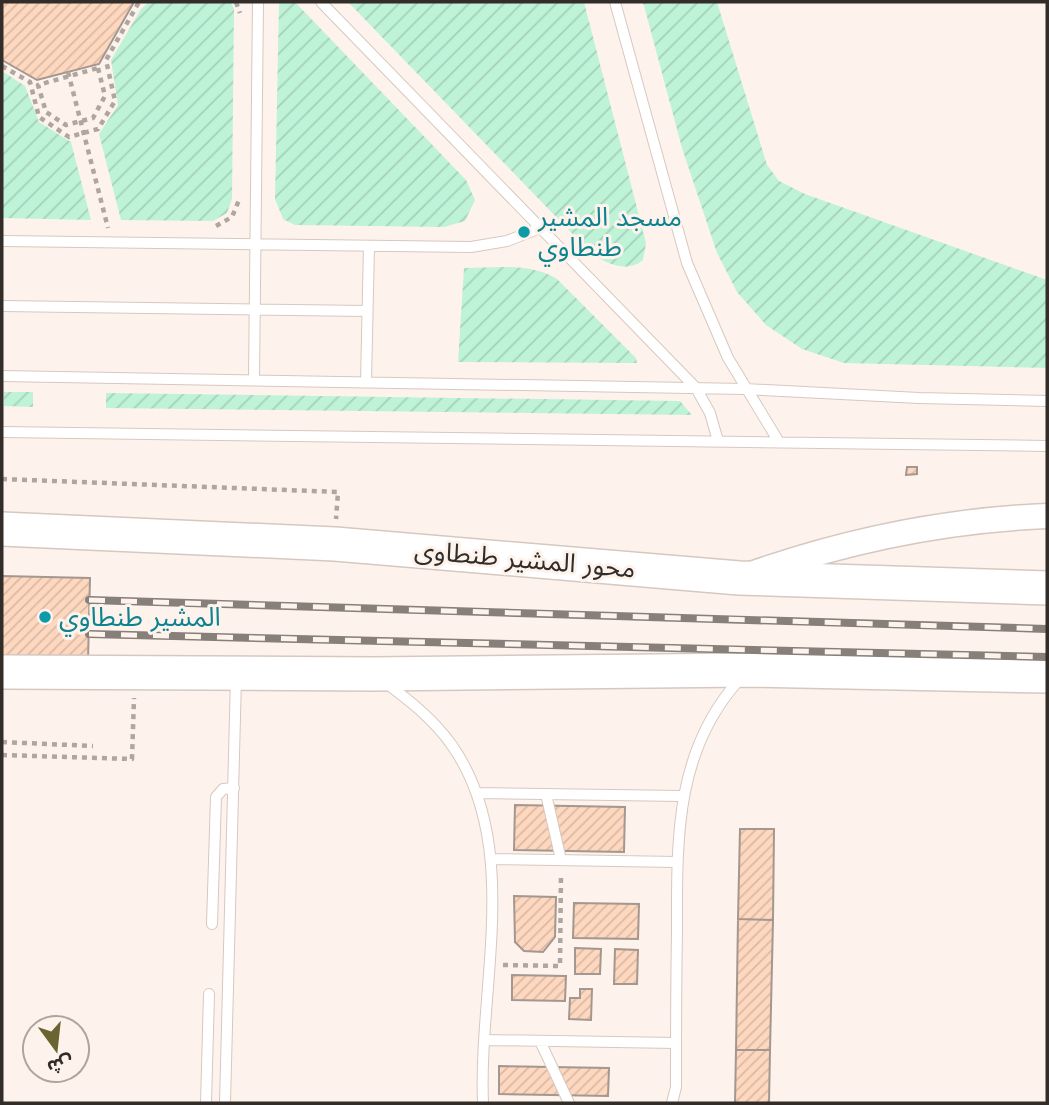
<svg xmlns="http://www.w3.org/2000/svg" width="1049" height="1105" viewBox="0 0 1049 1105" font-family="Jost,'Noto Sans Arabic',sans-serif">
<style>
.garden{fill:url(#garden-furrows)}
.building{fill:url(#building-hatch);stroke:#a3978f;stroke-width:2}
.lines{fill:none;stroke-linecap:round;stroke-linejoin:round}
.service-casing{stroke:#d5c8c0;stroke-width:12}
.tertiary-casing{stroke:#d5c8c0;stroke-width:27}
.trunk-casing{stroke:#d5c8c0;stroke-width:36}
.path{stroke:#afa6a0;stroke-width:4.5;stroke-dasharray:5 5;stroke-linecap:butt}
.service{stroke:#fff;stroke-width:10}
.tertiary{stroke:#fff;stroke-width:24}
.trunk{stroke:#fff;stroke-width:33}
.rail-casing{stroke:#867f7a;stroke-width:8}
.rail{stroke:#fef3ec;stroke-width:5;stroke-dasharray:16;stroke-linecap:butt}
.culture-dot{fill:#0f9aa8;stroke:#fef3ec;stroke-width:2.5}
.labels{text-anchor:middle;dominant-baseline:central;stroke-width:6;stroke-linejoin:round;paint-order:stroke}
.culture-label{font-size:26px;fill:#0d838f;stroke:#fef3ec;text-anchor:start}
.street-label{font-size:26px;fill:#322d29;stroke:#fef3ec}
</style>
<defs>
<pattern id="garden-furrows" width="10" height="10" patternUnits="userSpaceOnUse" patternTransform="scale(1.75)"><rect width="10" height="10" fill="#bef3d7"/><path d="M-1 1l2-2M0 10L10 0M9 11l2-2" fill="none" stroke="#a4d1b9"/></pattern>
<pattern id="building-hatch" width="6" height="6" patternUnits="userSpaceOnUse" patternTransform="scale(1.75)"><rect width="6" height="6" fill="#fed7bf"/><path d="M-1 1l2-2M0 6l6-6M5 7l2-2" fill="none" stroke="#dab9a4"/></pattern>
</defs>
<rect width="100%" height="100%" fill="#fef3ec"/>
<path class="garden" d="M149 2H231L234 9 232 199 227 213 213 221 121 220 99 134 118 105 111 60 141 9Z
M279 2H295L466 180 475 200 465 221 444 227 295 225 283 219 275 199Z
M348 2H584L646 243 643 260C628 273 607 264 592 254Z
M643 2H717L767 165 779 181 805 194 1047 280V368L844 363 802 349 766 325 737 292 717 253 682 148Z
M2 71 25 86 39 122 71 142 91 220 2 218Z
M464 268C495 268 530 262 557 279L636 358 637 363 458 362Z
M4 392H33V407L4 406Z
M106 393 680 401 692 415 106 408Z"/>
<path class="building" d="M2 2H134L99 64 37 80 2 60Z
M907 467H917V474L906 475Z
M2 576 90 578 88 661 2 659Z
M515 805 625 807 624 852 514 850Z
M740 829H774L773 920 738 919Z
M514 896 556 897 555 937 543 952 524 951 515 942Z
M574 903 639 904 638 939 573 938Z
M738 919 773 920 770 1050H736Z
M575 948 601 949 600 974H575Z
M615 949 638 950 637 984H614Z
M512 975 566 976 565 1001 512 1000Z
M580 989H592L591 1020 569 1019 570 998H580Z
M736 1050H770L769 1103H735Z
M499 1066 609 1068 608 1096 499 1094Z"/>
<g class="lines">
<defs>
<path id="service" d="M321 2 696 388 710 413 718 441
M615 2 687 263 728 358 779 442
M2 241 471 247 507 241 540 228
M2 306 367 311
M2 376 745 389 919 398 1047 401
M254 380 258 2
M366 382 369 246
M2 432 1047 446
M386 683C410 701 433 719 451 744 523 845 478 987 483 1103
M477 793 682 796
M546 794 561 860
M492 859 677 862
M212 924 216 797 223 789 234 788
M485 1040 676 1043
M540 1041 569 1103
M206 1103 209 994
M225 1103 236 678
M672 1103 676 1087C676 1035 676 983 677 932 677 841 674 751 740 679"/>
<path id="tertiary" d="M754 573C849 540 947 520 1047 516"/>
<path id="trunk" d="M2 529 335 544 739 578 1047 588
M2 672 374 674 748 670 1047 676"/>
</defs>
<use href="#service" class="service-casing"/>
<use href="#tertiary" class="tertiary-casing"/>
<use href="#trunk" class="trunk-casing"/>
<path class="path" d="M236 2 240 13
M2 66 30 82 39 117 69 137 98 129 115 101 106 60 139 2
M98 68 105 96 93 118 66 125 46 112 38 85Z
M68 72 108 228
M216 226 232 217 239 200
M2 479 338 492 336 519
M2 742 93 746
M2 755 132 759 134 698
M503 965 560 966 561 875"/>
<use href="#service" class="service"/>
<use href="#tertiary" class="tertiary"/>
<use href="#trunk" class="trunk"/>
<defs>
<path id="rail" d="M89 600 1047 629
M89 634 1047 657"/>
</defs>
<use href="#rail" class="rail-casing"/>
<use href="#rail" class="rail"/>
</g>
<g class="culture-dot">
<circle cx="524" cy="232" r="7"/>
<circle cx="45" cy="617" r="7"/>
</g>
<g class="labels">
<g class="culture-label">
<text x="538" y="217">مسجد المشير<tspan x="538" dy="30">طنطاوي</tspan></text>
<text x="59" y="617">المشير طنطاوي</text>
</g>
<g class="street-label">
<text transform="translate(525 559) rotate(5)">محور المشير طنطاوى</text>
</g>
</g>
<rect width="1049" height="1105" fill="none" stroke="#322d29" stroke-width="7"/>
<g transform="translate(56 1049) rotate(165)"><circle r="33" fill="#fef3ec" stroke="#aca49e" stroke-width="2"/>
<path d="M0-5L12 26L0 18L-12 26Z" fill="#6b6431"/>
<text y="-10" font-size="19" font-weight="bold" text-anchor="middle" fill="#322d29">ش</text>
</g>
</svg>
